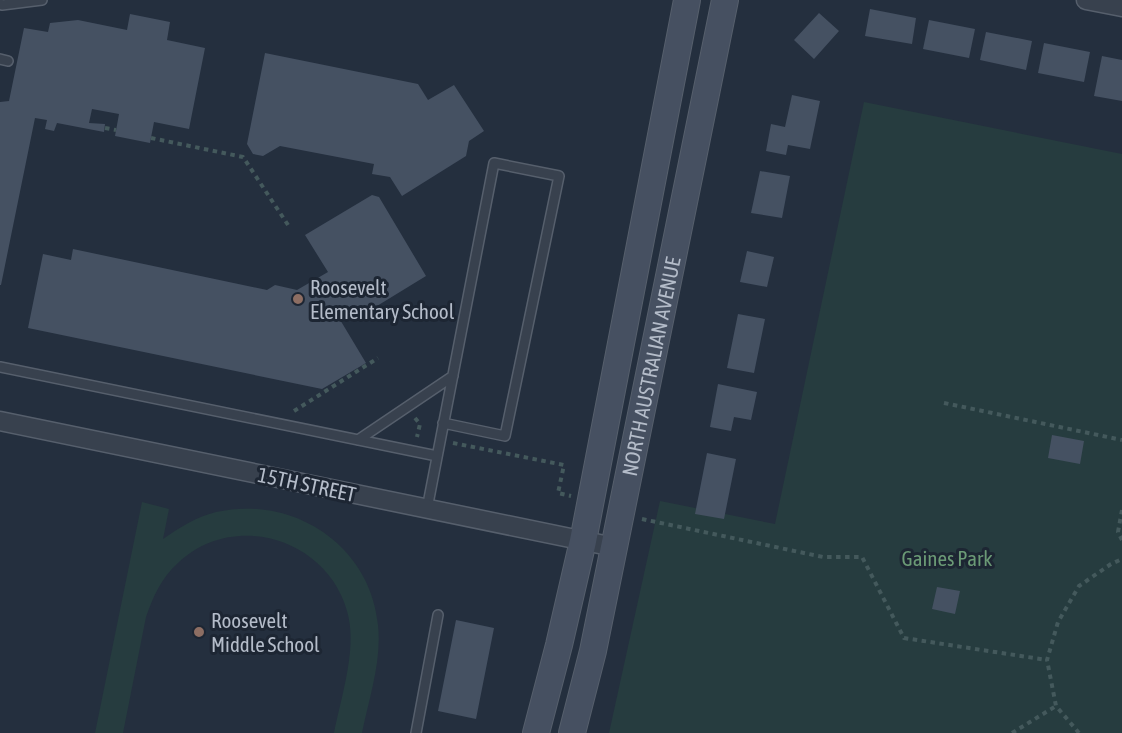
<svg xmlns="http://www.w3.org/2000/svg" width="1122" height="733" viewBox="0 0 1122 733" font-family="'Asap Condensed',sans-serif">
<style>
.green{fill:#263c3f}
.building{fill:#455162}
.lines{fill:none;stroke-linecap:round;stroke-linejoin:round}
.lane-casing{stroke:#565f6c;stroke-width:12}
.street-casing{stroke:#565f6c;stroke-width:21}
.secondary-casing{stroke:#565f6c;stroke-width:28}
.path{stroke:#44595c;stroke-width:4;stroke-dasharray:4.5 4.5;stroke-linecap:butt}
.lane{stroke:#38414e;stroke-width:9}
.street{stroke:#38414e;stroke-width:18}
.secondary{stroke:#465061;stroke-width:26}
.education-dot{fill:#8d6e63;stroke:#1d2633;stroke-width:2}
.labels{text-anchor:middle;dominant-baseline:central;stroke-width:6;stroke-linejoin:round;paint-order:stroke}
.poi-label{font-size:21px;fill:#b4bcc9;stroke:#1d2633;text-anchor:start}
.street-label{font-size:21px;fill:#b4bcc9;stroke:#1d2633}
.park-label{font-size:21px;fill:#6b9a76;stroke:#1d2633}
</style>
<rect width="100%" height="100%" fill="#242f3e"/>
<path class="green" d="M864 102 1122 154V733H609L660 501 775 524Z
M142 502 169 509 163 539C179 528 196 517 216 512 292 495 370 544 378 625 382 661 369 698 362 733H334C341 697 358 647 347 611 327 539 234 510 178 563 161 578 153 597 146 617L123 733H95Z"/>
<path class="building" d="M870 9 916 18 912 44 865 36Z
M819 13 839 31 814 59 794 40Z
M130 14 170 22 167 40 205 48 189 129 154 122 150 143 115 136 119 114 92 109 89 123 105 124 104 132 57 123 54 131 45 129 47 120 35 118 1 285H0V102L9 101 24 28 48 32 50 23 78 20 127 30Z
M929 20 975 29 969 58 923 49Z
M986 32 1032 41 1026 70 980 60Z
M1044 43 1090 52 1084 82 1038 73Z
M265 53 418 84 428 100 454 85 484 131 469 141 466 156 402 196 390 177 372 174 374 164 280 146 263 156 253 154 247 144Z
M1102 56 1122 60V101L1094 96Z
M792 95 820 101 810 149 788 145 786 155 766 151 771 124 785 127Z
M760 171 790 176 782 218 751 213Z
M372 195 379 197 426 276 359 317 353 305 340 312 339 318 366 363 322 389 28 328 43 254 71 260 73 249 267 290 275 285 297 290 328 272 305 235Z
M747 251 774 257 767 287 740 282Z
M738 314 765 319 754 373 727 368Z
M718 384 757 392 751 420 734 417 731 431 710 427Z
M1052 435 1084 441 1080 464 1048 458Z
M707 453 736 459 724 519 695 514Z
M937 587 960 591 955 614 932 609Z
M456 620 494 628 476 719 438 711Z"/>
<g class="lines">
<defs>
<path id="lane" d="M0 4 2 5 42 0
M0 59 8 61
M0 367 437 456
M358 440 453 376
M427 509 494 163 559 176 505 436 443 423
M416 733 438 615"/>
<path id="street" d="M1086 0 1122 7
M0 421 614 547"/>
<g id="secondary">
<path d="M536 733 559 645 583 541 687 0"/>
<path id="s1" d="M572 733 593 651 725 0"/>
</g>
</defs>
<use href="#lane" class="lane-casing"/>
<use href="#street" class="street-casing"/>
<use href="#secondary" class="secondary-casing"/>
<path class="path" d="M105 128 116 130
M151 138 243 157 290 228
M944 403 1122 440
M294 411 378 358
M415 418 420 424 417 437
M453 443 564 465 558 493 571 496
M1122 510 1118 532 1122 540
M642 519 823 557H862L904 638 1047 660
M1012 733 1056 706
M1079 733 1056 706 1047 660 1058 622 1079 586 1111 564 1122 559"/>
<use href="#lane" class="lane"/>
<use href="#street" class="street"/>
<use href="#secondary" class="secondary"/>
</g>
<g class="education-dot">
<circle cx="298" cy="299" r="6"/>
<circle cx="199" cy="632" r="6"/>
</g>
<g class="labels">
<g class="poi-label">
<text x="310" y="287">Roosevelt<tspan x="310" dy="24">Elementary School</tspan></text>
<text x="211" y="620">Roosevelt<tspan x="211" dy="24">Middle School</tspan></text>
</g>
<g class="street-label">
<text stroke="none"><textPath href="#s1" startOffset="375">NORTH AUSTRALIAN AVENUE</textPath></text>
<text transform="translate(307 484) rotate(12)">15TH STREET</text>
</g>
<g class="park-label">
<text x="947" y="558">Gaines Park</text>
</g>
</g>
</svg>
